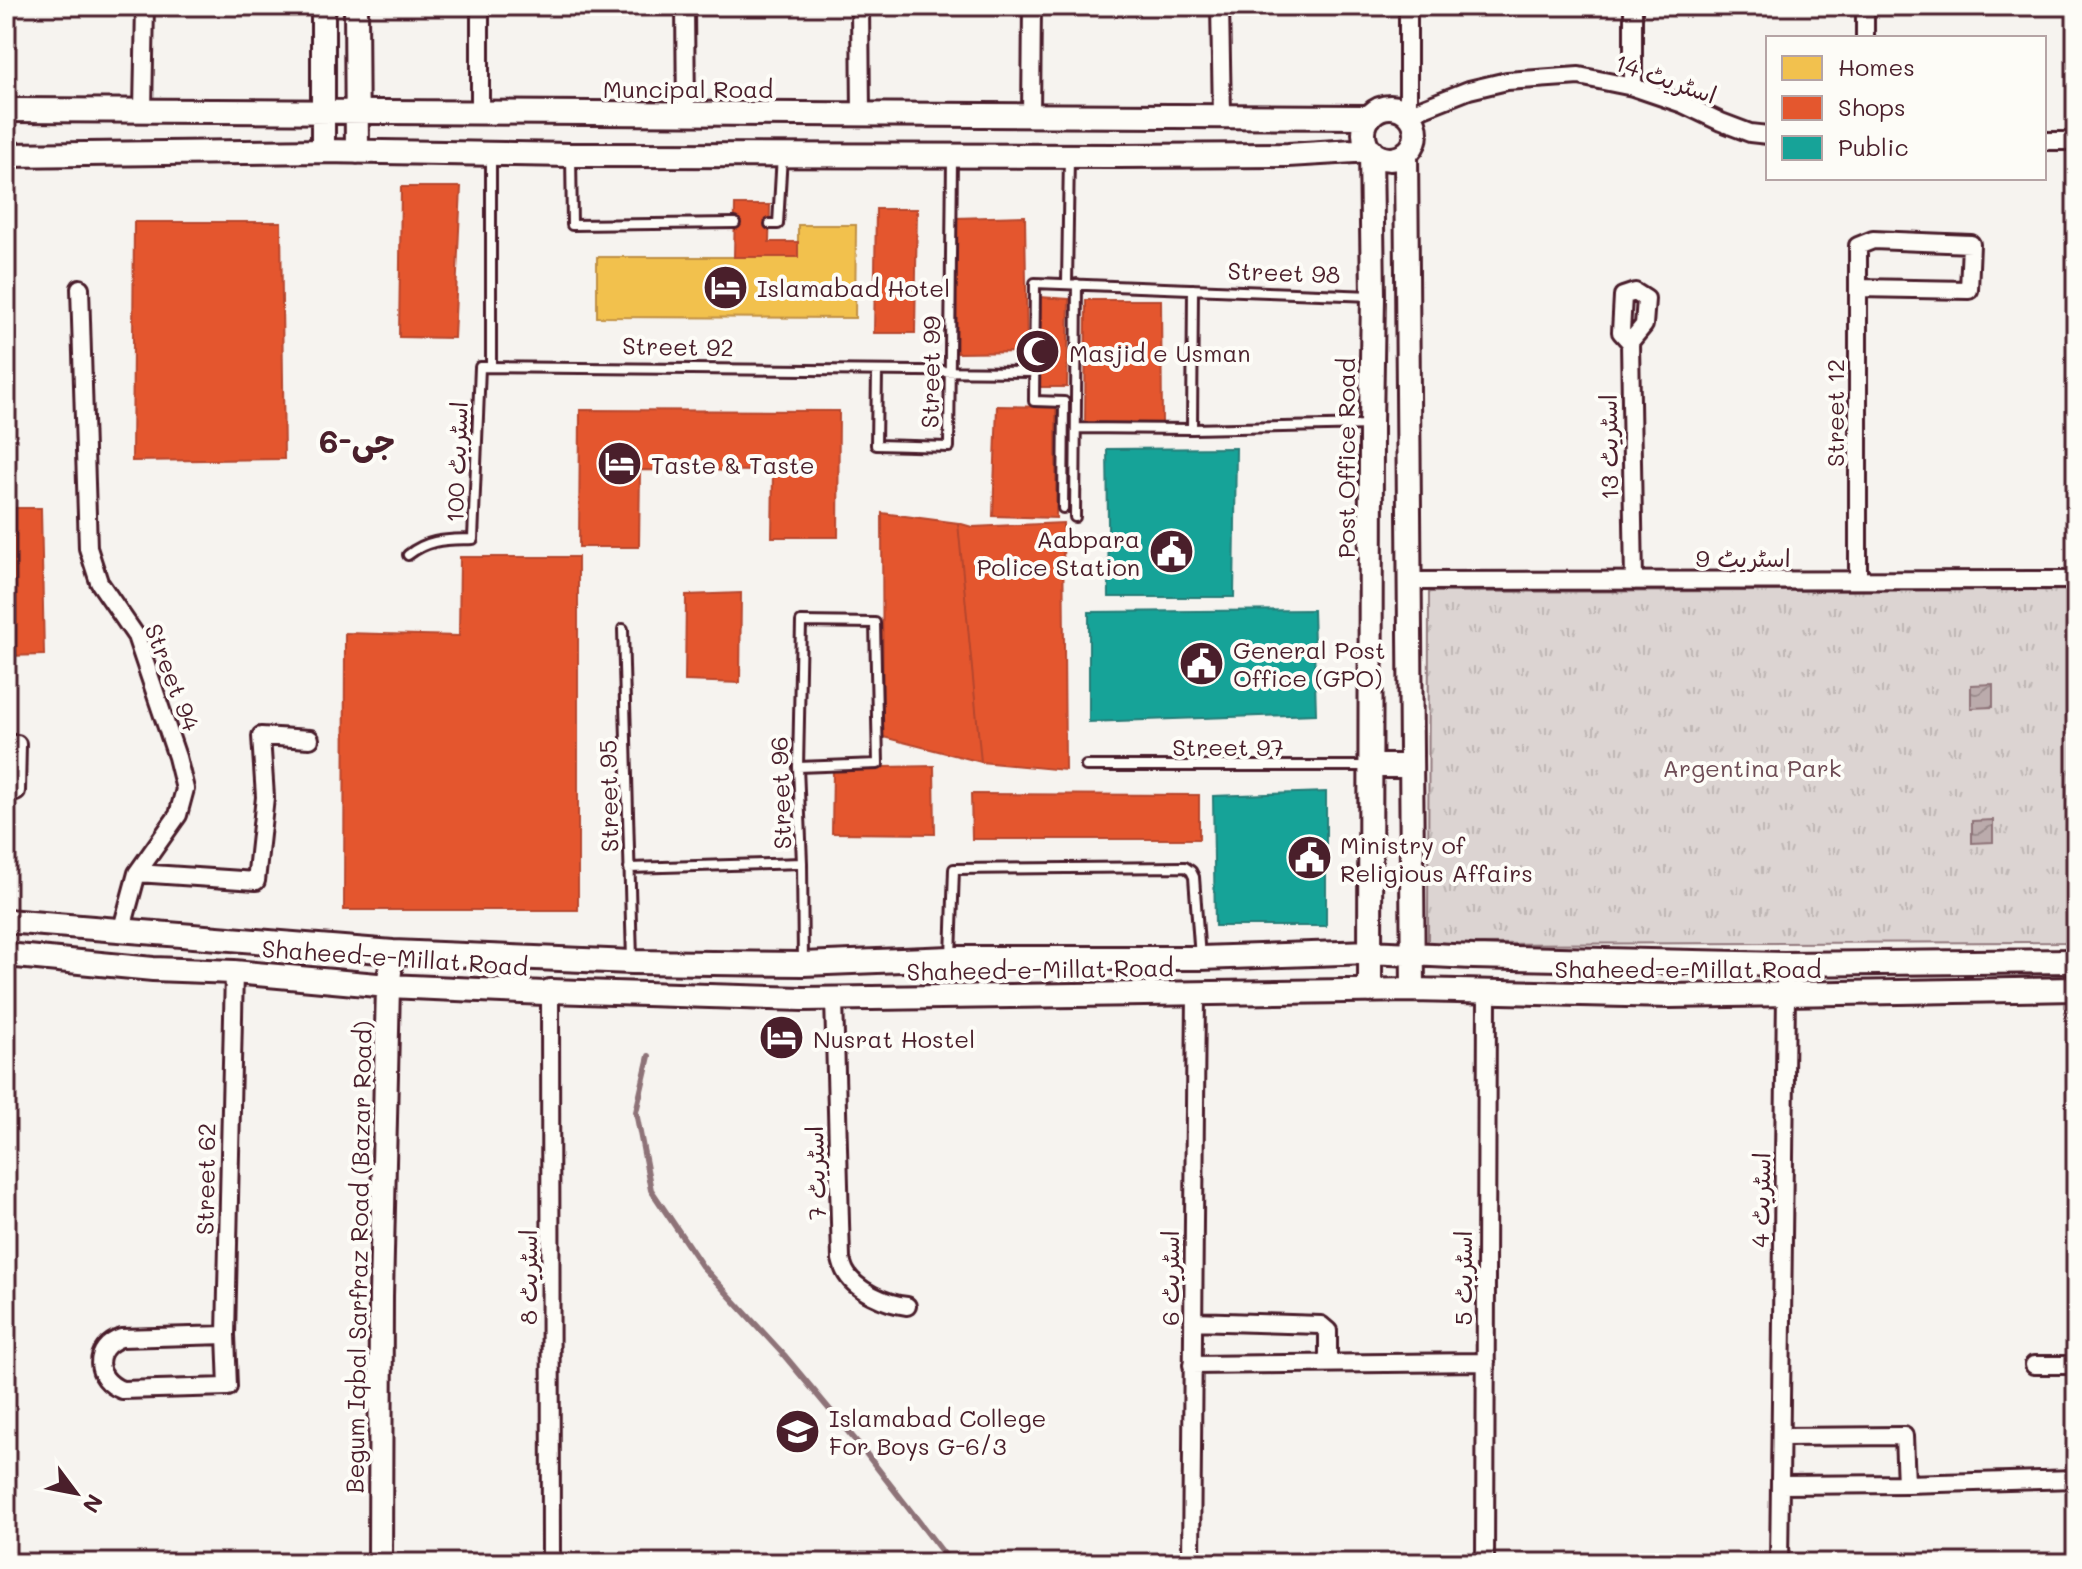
<svg xmlns="http://www.w3.org/2000/svg" width="2082" height="1569" viewBox="0 0 2082 1569" font-family="Mali,'Playpen Sans Arabic',sans-serif">
<style>
.park{fill:url(#park-tufts);stroke:#937a7e;stroke-width:2}
.water{fill:url(#water-waves);stroke:#8e7378;stroke-width:2}
.homes{fill:#f2c14e;stroke:#c09044;stroke-width:2}
.shops{fill:#e4572e;stroke:#b6462d;stroke-width:2}
.public{fill:#17a398;stroke:#267b77;stroke-width:2}
.lines{fill:none;stroke-linecap:round;stroke-linejoin:round}
.stream{stroke:#8e7378;stroke-width:6}
.lane-casing{stroke:#4a1f2b;stroke-width:14}
.street-casing{stroke:#4a1f2b;stroke-width:22}
.secondary-casing{stroke:#4a1f2b;stroke-width:28}
.lane{stroke:#fdfcf7;stroke-width:8}
.street{stroke:#fdfcf7;stroke-width:16}
.secondary{stroke:#fdfcf7;stroke-width:22}
.labels{text-anchor:middle;dominant-baseline:central;stroke-width:8;stroke-linejoin:round;paint-order:stroke}
.street-label{font-size:24px;fill:#4a1f2b;stroke:#fdfcf7}
.poi-label{font-size:24px;fill:#4a1f2b;stroke:#fdfcf7;text-anchor:start}
.park-label{font-size:24px;fill:#6e4c55;stroke:#fdfcf7}
.district-label{font-size:32px;font-weight:bold;fill:#4a1f2b;stroke:#fdfcf7}
</style>
<defs>
<pattern id="park-tufts" width="24" height="20" patternUnits="userSpaceOnUse" patternTransform="scale(2)"><rect width="24" height="20" fill="#dcd4d2"/><path d="M3 7l-1-3M5 7V3M7 7l1-3M15 17l-1-3M17 17v-4M19 17l1-3" fill="none" stroke="#beb6b4"/></pattern>
<pattern id="water-waves" width="16" height="10" patternUnits="userSpaceOnUse" patternTransform="scale(2)"><rect width="16" height="10" fill="#bbabac"/><path d="M0 5q4-4 8 0t8 0" fill="none" stroke="#9a8b8c"/></pattern>
</defs>
<rect width="100%" height="100%" fill="#f6f3ef"/>
<filter id="ink" filterUnits="userSpaceOnUse"><feTurbulence type="fractalNoise" baseFrequency=".0125" numOctaves="2"/><feDisplacementMap in="SourceGraphic" scale="16" xChannelSelector="R" yChannelSelector="G"/><feConvolveMatrix kernelMatrix="1 2 1 2 8 2 1 2 1" color-interpolation-filters="sRGB"/></filter>
<g filter="url(#ink)">
<path class="park" d="M2076 590V942L1428 944 1429 592Z"/>
<path class="water" d="M1993 684V707L1971 708V685Z
M1993 820V842L1972 843V821Z"/>
<path class="homes" d="M798 225H856L855 318 597 317V257H798Z"/>
<path class="shops" d="M401 187H461L454 338 399 337Z
M735 205H770L769 242H798V257H734Z
M876 209H917L915 333H874Z
M1025 216 1027 352 957 353 955 218Z
M134 222H281L284 459 132 461Z
M12 251 10 449H6V252Z
M1039 297 1069 299 1067 387H1039Z
M1086 300H1161L1162 423 1085 426Z
M997 406 1056 407V518L993 516Z
M580 410 839 411 838 537H772L773 471 640 470 639 547H579Z
M6 508H41L44 655 6 656Z
M882 513 958 523 981 762 883 737Z
M958 523 972 527 1063 523 1065 770 981 762Z
M460 557H578V910H344L345 633 459 636Z
M741 593 740 683 685 681 686 595Z
M934 766 935 834 832 833 833 768Z
M971 794 1199 795V839H972Z"/>
<path class="public" d="M1236 448 1234 597H1109L1107 449Z
M1313 610 1316 714 1089 722V612Z
M1326 792V926H1215L1213 796Z"/>
<g class="lines">
<path class="stream" d="M649 1056 636 1112 651 1190 702 1266 784 1355 861 1447 951 1563"/>
<defs>
<path id="lane" d="M571 156 572 225 735 223
M770 224H778L782 155
M1067 284 1069 156
M491 367V155
M877 372 876 445 949 447 952 159
M1077 428 1192 429 1370 425
M1192 429 1193 289
M1063 508 1064 402 1034 401 1035 283 1372 296
M1075 517 1077 284
M408 555C429 538 448 540 473 539L480 367 1035 372
M623 629 632 960
M1086 766H1369
M798 767 878 764 875 623 801 622 798 767 802 863 803 962
M629 868 802 863
M951 957 954 869 1185 867 1191 871 1194 877 1200 958"/>
<path id="street" d="M685 6 686 115
M860 6 861 114
M1220 6 1222 115
M1408 6V114L1469 90 1507 81 1579 76 1633 87 1683 104 1721 122 1750 133 1768 135
M1633 6V87
M1865 6V38
M143 110 145 6
M480 114V6
M1031 116 1032 6
M2044 141H2076
M80 288 88 548 99 582 136 636 177 757 185 789 178 815 137 873 121 932
M1630 342 1644 325 1646 299 1635 292 1623 296 1621 332 1630 342 1634 581
M1858 580V246L1873 240 1971 244 1969 290 1858 288
M1410 581 2076 580
M6 744H17L16 791H6
M137 873 256 881 265 797 261 736 310 739
M550 991 551 1563
M834 999 841 1259C842 1263 843 1267 845 1271 855 1291 887 1304 907 1306
M1193 1321 1321 1325 1328 1331V1364
M226 1335 121 1338C92 1348 94 1379 122 1390L228 1387 226 1335 234 972
M1192 1365 1486 1362
M2034 1365H2076
M1781 1437 1904 1436 1906 1484
M1780 1485 1906 1484 2076 1479
M1191 1563 1196 993
M1485 1563 1487 993
M1779 1563 1786 995 1784 964"/>
<path id="secondary" d="M323 6V151
M356 6 357 152
M1364 133a26 26 0 1 1 52 0a26 26 0 1 1-52 0Z
M6 110 1370 117
M1406 153 1413 990
M6 155 323 151 571 155 1117 156 1288 155 1371 150 1373 296 1371 425 1370 991
M1370 766H1411
M6 921 393 952 632 962 803 964 951 958H1200L1370 952 1473 957 1784 964 2076 961
M6 955 153 969 234 972 388 986 545 993 550 991 803 999 1413 990 1670 996 2076 989
M380 1563 381 1296 388 986 390 972"/>
</defs>
<use href="#lane" class="lane-casing"/>
<use href="#street" class="street-casing"/>
<use href="#secondary" class="secondary-casing"/>
<use href="#lane" class="lane"/>
<use href="#street" class="street"/>
<use href="#secondary" class="secondary"/>
</g>
</g>
<defs>
<symbol id="hotel-disc" viewBox="-11 -11 22 22"><circle r="9.5" fill="#4a1f2b" stroke="#fdfcf7"/><path d="M-6-4.5h1.5V1H6V5H4.5V3h-9V5H-6ZM-4 0a1.8 1.8 0 1 1 3.6 0ZM.5 0V-2.5h3Q6-2.5 6 0Z" fill="#fff"/></symbol>
<symbol id="mosque-disc" viewBox="-11 -11 22 22"><circle r="9.5" fill="#4a1f2b" stroke="#fdfcf7"/><path d="M3.5-4.9A6 6 0 1 0 3.5 4.9A5 5 0 1 1 3.5-4.9Z" fill="#fff"/></symbol>
<symbol id="civic-disc" viewBox="-11 -11 22 22"><circle r="9.5" fill="#4a1f2b" stroke="#fdfcf7"/><path d="M-.6-6.5H3V-4.5H.6V-3L4-1V1h2V6H-6V1h2V-1L-.6-3ZM-1.2 2.5V6h2.4V2.5Z" fill="#fff"/></symbol>
<symbol id="university-disc" viewBox="-11 -11 22 22"><circle r="9.5" fill="#4a1f2b" stroke="#fdfcf7"/><path d="M0-5L7-2L0 1L-7-2ZM-4 1L0 2.5L4 1V4Q0 6-4 4Z" fill="#fff"/></symbol>
</defs>
<g fill-rule="evenodd">
<use href="#hotel-disc" x="700" y="262" width="51" height="51"/>
<use href="#mosque-disc" x="1012" y="326" width="51" height="51"/>
<use href="#hotel-disc" x="594" y="438" width="51" height="51"/>
<use href="#civic-disc" x="1146" y="526" width="51" height="51"/>
<use href="#civic-disc" x="1176" y="638" width="51" height="51"/>
<use href="#civic-disc" x="1284" y="832" width="51" height="51"/>
<use href="#hotel-disc" x="756" y="1012" width="51" height="51"/>
<use href="#university-disc" x="772" y="1406" width="51" height="51"/>
</g>
<g class="labels">
<g class="street-label">
<text transform="translate(1666 78) rotate(19)">اسٹریٹ 14</text>
<text x="688" y="88">Muncipal Road</text>
<text transform="translate(1284 272) rotate(2)">Street 98</text>
<text transform="translate(678 346) rotate(1)">Street 92</text>
<text transform="translate(930 372) rotate(-89)">Street 99</text>
<text transform="translate(1834 413) rotate(-90)">Street 12</text>
<text transform="translate(1608 447) rotate(-91)">اسٹریٹ 13</text>
<text transform="translate(1345 458) rotate(-90)">Post Office Road</text>
<text transform="translate(456 462) rotate(-88)">اسٹریٹ 100</text>
<text x="1743" y="557">اسٹریٹ 9</text>
<text transform="translate(173 677) rotate(69)">Street 94</text>
<text x="1228" y="746">Street 97</text>
<text transform="translate(780 793) rotate(-92)">Street 96</text>
<text transform="translate(608 796) rotate(-91)">Street 95</text>
<text transform="translate(395 957) rotate(4)">Shaheed-e-Millat Road</text>
<text x="1688" y="968">Shaheed-e-Millat Road</text>
<text transform="translate(1040 969) rotate(-1)">Shaheed-e-Millat Road</text>
<text transform="translate(815 1173) rotate(-92)">اسٹریٹ 7</text>
<text transform="translate(205 1179) rotate(-89)">Street 62</text>
<text transform="translate(1760 1200) rotate(-89)">اسٹریٹ 4</text>
<text transform="translate(358 1257) rotate(-89)">Begum Iqbal Sarfraz Road (Bazar Road)</text>
<text transform="translate(527 1277) rotate(-90)">اسٹریٹ 8</text>
<text transform="translate(1169 1278) rotate(-90)">اسٹریٹ 6</text>
<text transform="translate(1462 1278) rotate(-90)">اسٹریٹ 5</text>
</g>
<g class="poi-label">
<text x="757" y="287">Islamabad Hotel</text>
<text x="1069" y="352">Masjid e Usman</text>
<text x="651" y="464">Taste &amp; Taste</text>
<text x="1140" y="538" text-anchor="end">Aabpara<tspan x="1140" dy="28">Police Station</tspan></text>
<text x="1233" y="649">General Post<tspan x="1233" dy="28">Office (GPO)</tspan></text>
<text x="1340" y="844">Ministry of<tspan x="1340" dy="28">Religious Affairs</tspan></text>
<text x="813" y="1038">Nusrat Hostel</text>
<text x="829" y="1417">Islamabad College<tspan x="829" dy="28">For Boys G-6/3</tspan></text>
</g>
<g class="park-label">
<text x="1752" y="767">Argentina Park</text>
</g>
<g class="district-label">
<text x="357" y="440">جی-6</text>
</g>
</g>
<rect width="2082" height="1569" fill="none" stroke="#fdfcf7" stroke-width="32"/>
<rect x="16" y="16" width="2050" height="1537" fill="none" stroke="#4a1f2b" stroke-width="3" filter="url(#ink)"/>
<rect x="1766" y="36" width="280" height="144" fill="#fdfcf7" stroke="#b5a4a5" stroke-width="2"/>
<rect x="1782" y="56" width="40" height="24" fill="#f2c14e" stroke="#b5a4a5" stroke-width="2"/>
<text x="1838" y="76" font-size="24" fill="#4a1f2b">Homes</text>
<rect x="1782" y="96" width="40" height="24" fill="#e4572e" stroke="#b5a4a5" stroke-width="2"/>
<text x="1838" y="116" font-size="24" fill="#4a1f2b">Shops</text>
<rect x="1782" y="136" width="40" height="24" fill="#17a398" stroke="#b5a4a5" stroke-width="2"/>
<text x="1838" y="156" font-size="24" fill="#4a1f2b">Public</text>
<g transform="translate(76 1493) rotate(122)" stroke="#fdfcf7" stroke-width="6" paint-order="stroke">
<path d="M0-6L14 30L0 20L-14 30Z" fill="#4a1f2b"/>
<text y="-12" font-size="22" font-weight="bold" text-anchor="middle" fill="#4a1f2b">N</text>
</g>
</svg>
